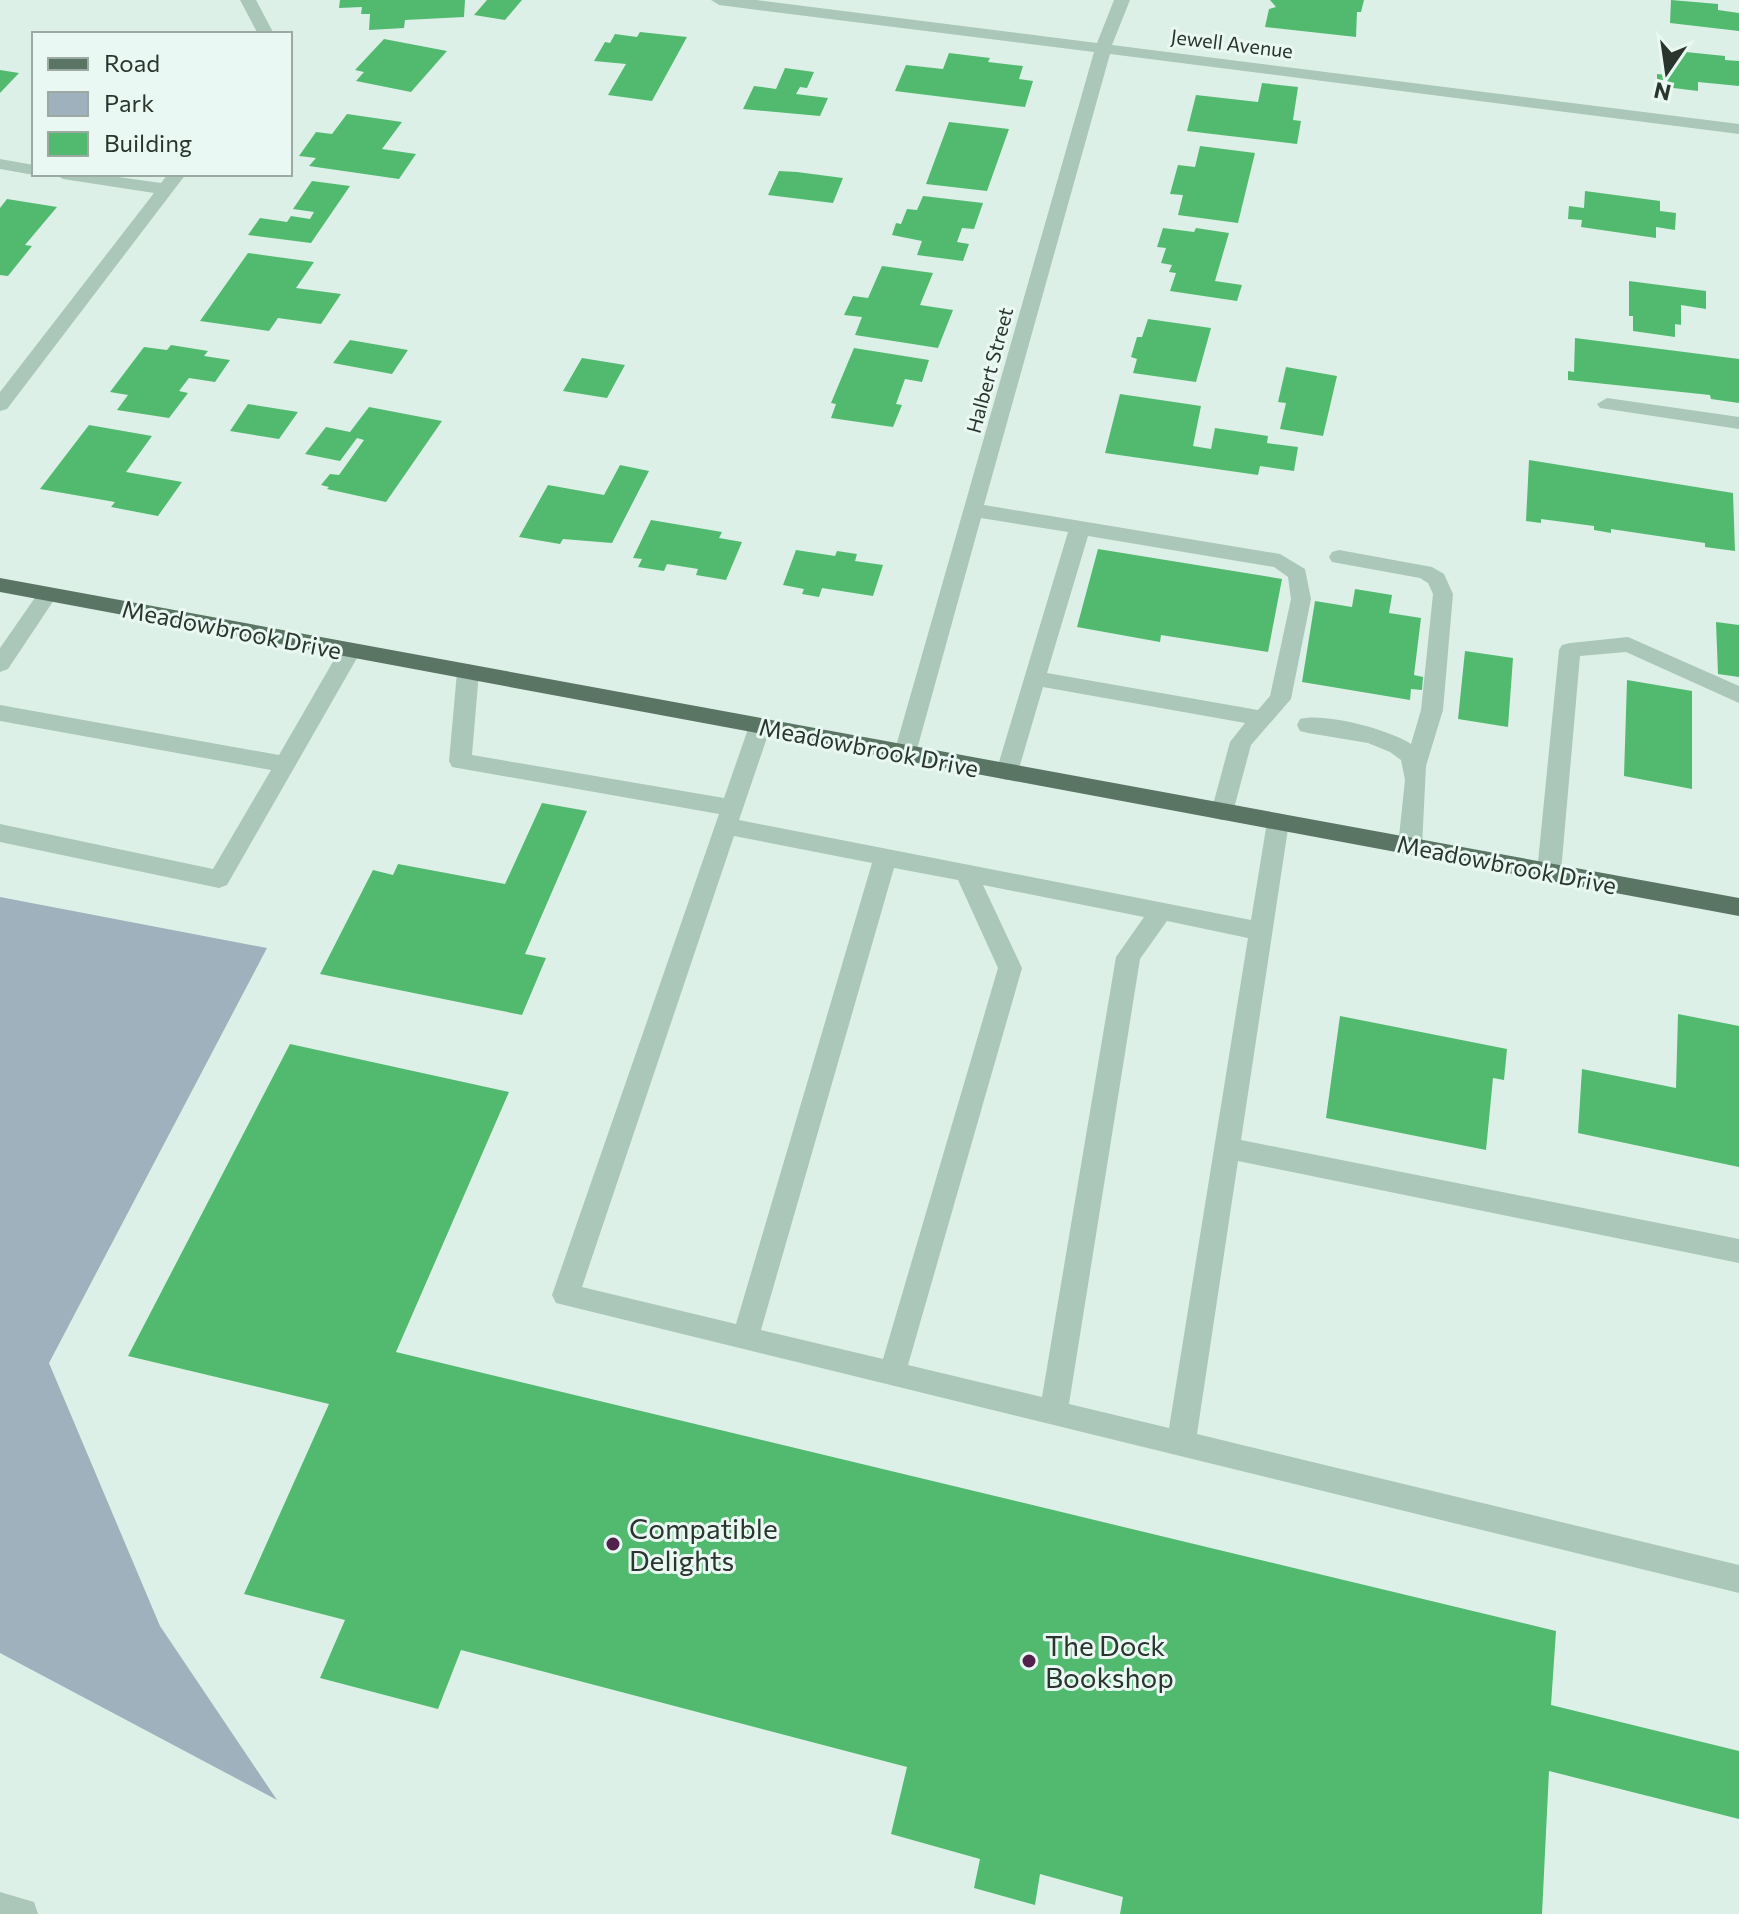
<svg xmlns="http://www.w3.org/2000/svg" width="1739" height="1914" viewBox="0 0 1739 1914" font-family="Commissioner,sans-serif">
<style>
.green{fill:#9eb1bd}
.building{fill:#51ba6f}
.lines{fill:none;stroke-linecap:round;stroke-linejoin:round}
.minor{fill:#aac7b9;fill-rule:evenodd}
.major{fill:#5b7565;fill-rule:evenodd}
.poi-dot{fill:#52224d;stroke:#e9f8f2;stroke-width:3}
.labels{text-anchor:middle;dominant-baseline:central;stroke-width:6;stroke-linejoin:round;paint-order:stroke}
.far-street-label{font-size:20px;fill:#29352d;stroke:#e9f8f2}
.street-label{font-size:24px;fill:#29352d;stroke:#e9f8f2}
.near-poi-label{font-size:28px;fill:#29352d;stroke:#e9f8f2;text-anchor:start}
</style>
<rect width="100%" height="100%" fill="#ddf0e8"/>
<path class="green" d="M0 897 267 948 49 1363 160 1626 277 1800 0 1653Z"/>
<path class="building" d="M340 0H465L464 17 405 20 404 28 369 30 370 14H361L362 7 339 8Z
M487 0H522L505 20 474 15Z
M1270 0H1364L1361 12H1357L1356 37 1265 27 1269 9 1276 7Z
M1671 0 1718 4V10L1739 13V31L1670 23Z
M640 32 687 37 652 101 608 95 626 64 594 61 605 42 610 43 615 34 637 37Z
M384 39 447 51 411 92 356 81 364 72 355 70Z
M1666 50 1725 56V60L1739 61V86L1698 82V91L1657 86V74L1666 75Z
M949 53 990 58 988 62 1023 66 1019 79 1033 81 1025 107 895 91 906 65 943 69Z
M785 68 814 72 807 88 800 87 796 94 828 98 820 116 743 109 754 86 776 89Z
M0 70 19 73 0 93Z
M1262 83 1298 87 1293 120 1301 121 1297 144 1187 131 1196 95 1258 102Z
M347 114 402 122 382 149 416 154 399 179 309 166 316 158 299 156 316 132 332 134Z
M949 122 1009 129 987 191 926 184Z
M1200 146 1255 153 1238 223 1178 215 1183 195 1170 194 1178 165 1195 167Z
M779 171 797 172 843 178 833 203 768 195Z
M312 181 350 186 311 243 248 235 260 218 287 222 291 216 310 219 314 212 293 209Z
M1585 191 1660 201V211L1676 213 1675 230 1656 227V238L1581 227 1582 220 1568 219 1569 206 1584 208Z
M923 196 983 203 974 229 962 228 957 242 969 244 963 261 917 255 922 241 892 235 896 223 901 224 907 209 917 210Z
M7 199 57 207 25 245 32 246 8 276 0 275V208Z
M1163 228 1194 232 1196 228 1229 233 1215 281 1242 285 1237 301 1170 291 1176 273 1169 272 1172 265 1161 263 1166 248 1157 247Z
M248 253 314 262 296 288 341 294 321 324 278 318 269 331 200 321Z
M882 266 933 273 920 305 953 310 938 348 855 335 862 317 844 315 853 296 868 298Z
M1629 281 1706 291V309L1681 305V325L1675 324V337L1633 331V316H1629Z
M1148 319 1211 328 1196 382 1133 373 1137 359 1131 357 1137 337H1142Z
M1575 338 1739 359V403L1711 399 1710 395 1568 380V371L1574 372Z
M350 340 408 350 392 374 333 363Z
M171 345 208 351 204 356 230 360 215 382 189 378 179 391 188 393 169 418 117 410 128 395 110 392 144 347 167 350Z
M854 348 929 360 922 382 905 379 896 404 902 405 893 427 831 418 836 404 831 403Z
M582 358 625 365 607 398 563 391Z
M1286 367 1337 376 1323 436 1280 429 1286 403 1278 402Z
M1120 394 1201 406 1193 446 1211 449 1215 428 1268 436 1267 443 1298 447 1294 471 1260 466 1258 475 1105 453Z
M248 404 298 412 279 439 230 431Z
M369 407 442 421 386 502 327 489 329 487 321 485 330 474 339 475 364 440 357 438 340 461 305 454 326 427 350 432Z
M89 425 152 436 126 472 182 482 158 516 111 507 115 502 40 489Z
M1529 460 1733 493 1735 551 1705 547V543L1611 529V533L1594 530V526L1541 519V523L1526 521Z
M620 465 649 471 612 543 563 539 560 544 519 537 548 485 604 495Z
M651 520 722 532 719 538 742 542 726 580 696 575 698 569 667 564 664 571 638 567 642 559 633 558Z
M1098 549 1282 579 1268 652 1161 635 1160 642 1077 627Z
M796 550 835 556 837 551 857 554 855 561 883 565 873 596 822 588 819 597 802 594 804 589 783 585Z
M1355 589 1392 595 1389 613 1421 618 1414 675 1423 677 1422 690 1411 689 1410 700 1302 682 1315 601 1352 607Z
M1716 622 1739 625V677L1718 674Z
M1465 651 1513 658 1508 727 1458 719Z
M1627 680 1692 691V789L1624 776Z
M542 803 587 811 525 954 546 958 522 1015 320 974 373 870 393 875 398 864 505 884Z
M1678 1014 1739 1026V1167L1578 1133 1582 1069 1676 1088Z
M1340 1016 1507 1049 1504 1080 1493 1078 1486 1150 1326 1118Z
M290 1044 509 1092 396 1352 1556 1631 1551 1705 1739 1751V1819L1549 1771 1542 1914H1120L1123 1897 1040 1874 1035 1905 974 1888 980 1859 891 1834 907 1767 461 1650 438 1709 320 1678 345 1620 244 1594 329 1404 128 1356Z"/>
<g class="lines">
<path class="minor" d="M240 0H256L274 34H258Z
M711 0H756L1097 43 1114 0H1130L1112 45 1739 124V134L1110 54 984 505 1280 554 1305 569 1311 599 1291 699 1251 745 1233 812 1230 818 1222 820 1214 818 1211 812 1230 742 1245 723 1043 687 1018 772 1015 778 1007 780 999 778 996 772 1068 532 981 518 916 753 913 759H897L894 753 1094 52 719 5ZM1088 536 1274 567 1288 577 1291 599 1270 696 1258 710 1047 673Z
M0 159 34 165V174H38L34 175 0 169Z
M54 174H97L161 183 168 174H186L7 409 0 411V392L154 193 63 179Z
M1607 398 1739 417V429L1600 408 1597 404Z
M1339 550 1432 567 1444 574 1453 594 1443 710 1426 766 1422 846 1418 852 1410 855 1402 852 1398 846 1405 780 1401 760 1390 752 1368 743 1308 733 1300 731 1297 725 1300 719C1324 712 1391 730 1411 744L1421 710 1433 594 1428 583 1420 578 1332 562 1329 557 1332 552Z
M48 587 55 589 58 594 8 669 0 672V648L41 589Z
M1628 637 1739 686V703L1626 652 1580 656 1561 872 1557 878 1549 881 1541 878 1537 872 1559 650 1562 645 1570 643Z
M350 644 358 646 361 651 227 885 219 888 0 842V824L213 869 271 770 0 721V705L279 755 342 646Z
M468 664 476 667 479 672 472 755 724 798 749 726 752 720H768L771 726 739 820 1251 920 1267 822 1270 816 1278 813 1286 816 1289 822 1241 1140 1739 1239V1263L1238 1161 1197 1434 1739 1565V1593L556 1303 552 1295 719 814 452 767 449 761 457 672 460 667ZM734 836 872 863 736 1324 582 1287ZM894 868 958 880 998 968 883 1359 761 1330ZM983 885 1144 917 1116 957 1042 1397 908 1365 1022 968ZM1167 921 1248 938 1169 1428 1069 1404 1140 959Z
M0 1892 34 1902 38 1914H0Z"/>
<path class="major" d="M0 578 1739 898V916L0 592Z"/>
</g>
<g class="poi-dot">
<circle cx="613" cy="1544" r="8"/>
<circle cx="1029" cy="1661" r="8"/>
</g>
<g class="labels">
<g class="far-street-label">
<text transform="translate(1232 43) rotate(7)">Jewell Avenue</text>
<text transform="translate(989 370) rotate(-75)">Halbert Street</text>
</g>
<g class="street-label">
<text transform="translate(232 629) rotate(11)">Meadowbrook Drive</text>
<text transform="translate(869 747) rotate(11)">Meadowbrook Drive</text>
<text transform="translate(1507 864) rotate(11)">Meadowbrook Drive</text>
</g>
<g class="near-poi-label">
<text x="629" y="1528">Compatible<tspan x="629" dy="32">Delights</tspan></text>
<text x="1045" y="1645">The Dock<tspan x="1045" dy="32">Bookshop</tspan></text>
</g>
</g>
<rect x="32" y="32" width="260" height="144" fill="#e9f8f2" stroke="#9caaa3" stroke-width="2"/>
<rect x="48" y="58" width="40" height="12" fill="#5b7565" stroke="#9caaa3" stroke-width="2"/>
<text x="104" y="72" font-size="24" fill="#29352d">Road</text>
<rect x="48" y="92" width="40" height="24" fill="#9eb1bd" stroke="#9caaa3" stroke-width="2"/>
<text x="104" y="112" font-size="24" fill="#29352d">Park</text>
<rect x="48" y="132" width="40" height="24" fill="#51ba6f" stroke="#9caaa3" stroke-width="2"/>
<text x="104" y="152" font-size="24" fill="#29352d">Building</text>
<g transform="translate(1667 72) rotate(193)" stroke="#e9f8f2" stroke-width="6" paint-order="stroke">
<path d="M0-6L14 30L0 20L-14 30Z" fill="#29352d"/>
<text y="-12" font-size="22" font-weight="bold" text-anchor="middle" fill="#29352d">N</text>
</g>
</svg>
